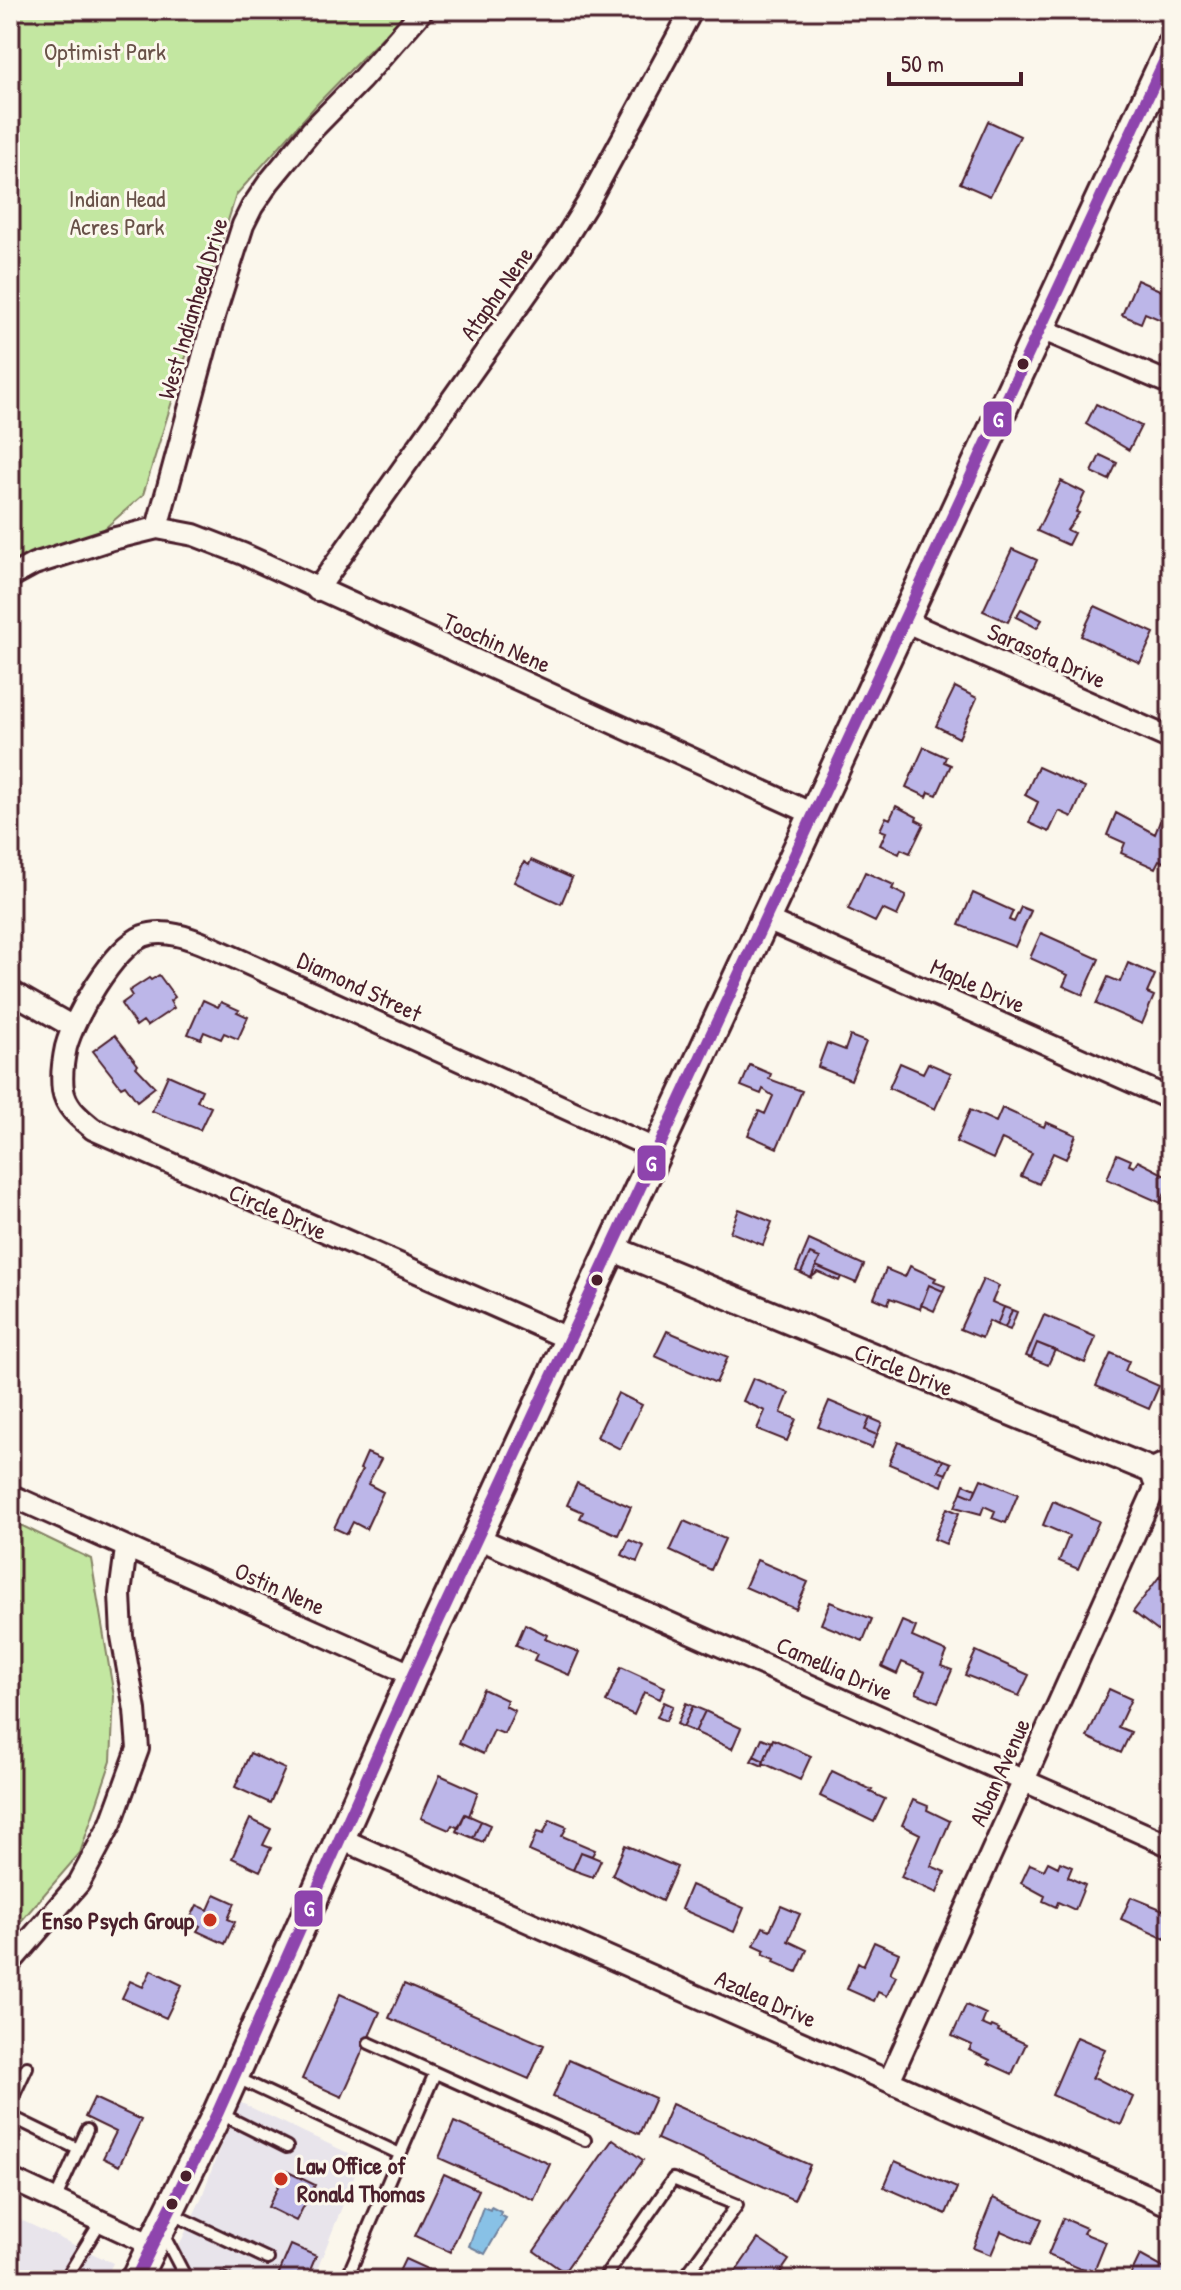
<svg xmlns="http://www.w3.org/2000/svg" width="1181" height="2290" viewBox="0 0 1181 2290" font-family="'Patrick Hand',sans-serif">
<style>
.built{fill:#e8e4eb}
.green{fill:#c3e7a1;stroke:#868366;stroke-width:2}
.water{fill:#88c1e6;stroke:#6f809b;stroke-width:2}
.building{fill:#bcb6e8;stroke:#4a1f2b;stroke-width:2}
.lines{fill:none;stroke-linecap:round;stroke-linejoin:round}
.service-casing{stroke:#4a1f2b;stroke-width:16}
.minor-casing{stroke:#4a1f2b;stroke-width:26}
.tertiary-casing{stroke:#4a1f2b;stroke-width:30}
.secondary-casing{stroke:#4a1f2b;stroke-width:34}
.service{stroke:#fbf7ec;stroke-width:10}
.minor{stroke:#fbf7ec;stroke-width:20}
.tertiary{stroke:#fbf7ec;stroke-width:24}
.secondary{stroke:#fbf7ec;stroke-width:28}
.bus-1-casing{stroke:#fbf7ec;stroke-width:18}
.bus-1{stroke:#8e44ad;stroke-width:12}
.bus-dot{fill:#4a1f2b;stroke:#fbf7ec;stroke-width:3}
.poi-dot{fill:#c8321e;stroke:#fbf7ec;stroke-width:3}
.labels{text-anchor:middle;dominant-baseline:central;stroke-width:6;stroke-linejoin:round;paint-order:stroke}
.park-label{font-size:24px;fill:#685148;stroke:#fbf7ec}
.street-label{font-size:24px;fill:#4a1f2b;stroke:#fbf7ec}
.poi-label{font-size:24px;font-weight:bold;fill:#4a1f2b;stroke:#fbf7ec;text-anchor:end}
.line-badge{stroke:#fbf7ec;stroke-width:3}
.badge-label{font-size:22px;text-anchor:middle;font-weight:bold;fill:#fff}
</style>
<rect width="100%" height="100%" fill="#fbf7ec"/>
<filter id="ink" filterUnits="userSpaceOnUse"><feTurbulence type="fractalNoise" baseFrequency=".0125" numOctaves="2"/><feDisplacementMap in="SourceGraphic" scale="16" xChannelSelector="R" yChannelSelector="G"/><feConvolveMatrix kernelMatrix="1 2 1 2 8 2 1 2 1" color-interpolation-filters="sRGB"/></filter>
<g filter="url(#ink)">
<path class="built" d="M237 2101 361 2159 313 2280H163L201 2199Z
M10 2215 113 2263 105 2280H10Z"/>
<path class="green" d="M10 10H409L319 102 236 195 143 495 103 530 10 570Z
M10 1520 91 1559 114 1696 111 1761 80 1853 10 1934Z"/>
<path class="water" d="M483 2207 490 2210 491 2207 501 2212 500 2215 506 2218 485 2254 469 2246Z"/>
<path class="building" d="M988 121 1020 136 990 196 960 183Z
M1137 280 1171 295V336L1161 332 1166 322 1145 313 1141 323 1122 315Z
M1096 404 1141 426 1129 450 1086 424Z
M1171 450V469L1164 466Z
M1100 455 1117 463 1109 480 1092 472Z
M1061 481 1085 493 1076 512 1079 513 1067 530 1074 533 1068 545 1037 531Z
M1012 549 1037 560 1008 622 983 611Z
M1095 606 1154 633 1140 663 1081 636Z
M1021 609 1042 620 1037 628 1016 617Z
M955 687 977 698 959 738 936 726Z
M924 747 946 757 944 762 951 765 937 795 929 792 927 797 906 787Z
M1038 767 1085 788 1072 817 1059 811 1049 832 1029 823 1038 802 1025 795Z
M896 806 917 817 916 820 924 824 910 853 901 849 899 854 880 845 886 832 880 830 886 817 890 819Z
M1116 813 1155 834 1160 821 1171 825 1170 865 1159 860 1155 868 1121 853 1125 843 1107 835Z
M531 860 572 878 561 904 514 882 524 862 529 865Z
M865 872 894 885 892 889 906 896 897 916 882 909 875 922 848 909Z
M973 893 1013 911 1009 920 1014 922 1021 907 1031 911 1015 947 959 925Z
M1041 933 1099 959 1083 995 1063 986 1068 975 1030 958Z
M1128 963 1155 975 1147 993 1154 996 1142 1024 1096 1004 1108 977 1120 982Z
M159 975 175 997 170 1001 174 1008 147 1026 143 1021 136 1026 121 1004 132 996 129 991 149 978 151 980Z
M203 1000 218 1007 221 1002 239 1010 237 1012 248 1017 238 1039 224 1033 221 1039 204 1032 201 1039 188 1034Z
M115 1035 138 1065 136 1067 155 1087 137 1101 125 1085 121 1087 93 1051Z
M850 1036 866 1042 851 1080 818 1067 827 1043 845 1050Z
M900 1063 923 1073 928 1063 951 1073 935 1109 889 1088Z
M750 1065 771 1074 769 1079 802 1091 777 1148 748 1135 759 1111 765 1114 773 1096 763 1089 761 1094 741 1086Z
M168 1075 202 1090 197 1101 211 1107 200 1130 152 1111Z
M1002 1108 1044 1127 1046 1122 1076 1135 1066 1159 1053 1153 1039 1184 1021 1176 1032 1153 1002 1139 993 1159 956 1142 970 1110 996 1122Z
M1117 1154 1131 1160 1129 1165 1134 1167 1138 1161 1171 1178 1161 1203 1107 1179Z
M739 1209 772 1222 763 1245 730 1232Z
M809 1240 864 1265 856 1283 816 1266 820 1258 810 1254 801 1273 796 1271Z
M810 1254 820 1258 811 1278 801 1273Z
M816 1266 841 1277 839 1281 818 1272 811 1278Z
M910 1266 936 1278 934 1282 945 1286 943 1291 929 1285 920 1309 890 1298 888 1304 874 1298 886 1269 905 1277Z
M983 1279 999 1286 992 1302 1004 1307 997 1325 989 1321 982 1338 960 1329Z
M929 1285 943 1291 934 1311 921 1305Z
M1004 1307 1012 1310 1005 1328 997 1325Z
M1012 1310 1017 1312 1010 1330 1005 1328Z
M1044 1315 1096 1337 1085 1363 1037 1343 1031 1358 1026 1356Z
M667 1331 728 1357 716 1383 655 1356Z
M1037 1343 1055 1350 1048 1365 1031 1358Z
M1111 1353 1129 1361 1125 1371 1159 1386 1149 1409 1096 1386Z
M753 1378 789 1393 781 1413 796 1419 787 1441 757 1429 765 1411 743 1401Z
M618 1393 642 1405 620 1449 597 1437Z
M829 1401 870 1418 865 1430 877 1435 872 1448 818 1427Z
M870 1418 882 1423 877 1435 865 1430Z
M898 1442 943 1460 938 1471 946 1474 942 1486 889 1464Z
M367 1453 381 1459 368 1484 383 1492 366 1529 353 1522 347 1534 334 1528 362 1470 360 1469Z
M943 1460 951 1463 946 1474 938 1471Z
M981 1479 1018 1494 1006 1523 992 1518 995 1511 984 1506 981 1514 955 1507 961 1492 973 1497Z
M577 1483 631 1507 618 1535 580 1518 583 1512 567 1505Z
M964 1484 976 1489 973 1497 961 1492Z
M1053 1501 1099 1521 1078 1569 1059 1561 1069 1536 1043 1525Z
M947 1508 959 1513 946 1544 934 1539Z
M684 1521 725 1539 711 1570 670 1551Z
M629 1540 644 1546 637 1562 622 1555Z
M757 1560 808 1582 796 1609 745 1587Z
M1171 1561V1585L1159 1577Z
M1159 1577 1171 1585V1641L1133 1612Z
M830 1602 872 1619 863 1641 821 1624Z
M902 1621 916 1627 912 1637 947 1652 941 1666 952 1670 938 1702 916 1693 925 1672 902 1662 897 1674 882 1667Z
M525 1624 547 1635 545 1639 579 1652 569 1675 534 1660 537 1654 516 1645Z
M976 1651 1029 1675 1019 1696 965 1675Z
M621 1667 665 1687 660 1699 644 1692 634 1715 606 1702Z
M483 1689 507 1700 505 1706 515 1711 504 1734 494 1730 483 1754 459 1743Z
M1109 1689 1131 1699 1118 1727 1131 1732 1121 1753 1087 1737Z
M664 1702 673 1706 666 1721 657 1717Z
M686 1703 693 1706 683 1727 677 1724Z
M693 1706 705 1711 695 1732 683 1727Z
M705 1711 741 1728 732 1749 695 1732Z
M762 1738 772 1742 764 1761 754 1756Z
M773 1739 811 1756 800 1780 763 1763Z
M250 1753 285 1769 270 1803 235 1787Z
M754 1756 764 1761 763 1766 751 1761Z
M832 1771 872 1790 870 1792 885 1799 874 1822 820 1796Z
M440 1775 478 1792 469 1816 465 1814 459 1828 452 1825 449 1830 421 1818Z
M913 1800 928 1806 927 1810 950 1821 931 1866 945 1872 937 1893 901 1877 920 1834 902 1825Z
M465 1814 481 1821 473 1838 456 1831Z
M250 1819 271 1829 263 1845 271 1848 260 1871 232 1858Z
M550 1820 567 1827 562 1836 595 1850 592 1856 581 1852 573 1870 529 1851 537 1832 543 1834Z
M481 1821 490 1825 483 1842 473 1838Z
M625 1845 677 1867 662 1901 612 1875Z
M581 1852 601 1860 593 1877 573 1870Z
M1048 1862 1058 1867 1060 1862 1072 1867 1068 1877 1085 1885 1075 1910 1058 1902 1056 1907 1043 1901 1045 1896 1021 1883 1030 1864 1044 1870Z
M691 1885 744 1908 734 1932 681 1909Z
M215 1894 235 1903 228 1919 235 1922 225 1944 197 1931 200 1926 189 1921 197 1905 208 1910Z
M1131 1897 1171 1913V1926L1165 1939 1121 1919Z
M781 1906 800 1914 788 1941 807 1950 797 1972 774 1962 775 1959 763 1954 765 1950 754 1945 763 1927 770 1930Z
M874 1942 899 1953 890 1973 896 1976 887 1996 878 1992 874 2001 847 1989 858 1963 863 1966Z
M151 1970 182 1985 166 2018 122 1998 130 1981 143 1987Z
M404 1984 544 2045 529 2079 389 2018Z
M340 1994 380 2012 342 2097 302 2079Z
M966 2005 986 2014 982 2024 991 2028 992 2026 999 2029 998 2031 1026 2044 1012 2074 988 2063 990 2060 969 2050 972 2045 952 2036Z
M1077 2037 1105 2049 1092 2079 1096 2078 1133 2097 1121 2125 1052 2095Z
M569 2060 655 2098 639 2134 553 2097Z
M94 2098 141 2120 119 2166 103 2158 116 2132 85 2117Z
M672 2104 810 2165 794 2200 657 2139Z
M454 2122 550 2164 534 2200 439 2158Z
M613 2139 643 2160 564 2272 534 2251Z
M895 2161 957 2188 946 2214 884 2187Z
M286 2171 315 2185 296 2221 268 2207Z
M444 2174 479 2190 450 2252 415 2236Z
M993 2198 1042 2219 1031 2244 1001 2231 991 2255 973 2248Z
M1063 2218 1086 2228 1083 2233 1106 2242 1093 2274 1048 2255Z
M758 2239 789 2260 775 2280H730Z
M291 2245 316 2256 306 2280H276Z
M1140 2255 1171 2272V2280H1128Z
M405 2259 438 2274 435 2280H395Z
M222 2271 243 2280H218Z"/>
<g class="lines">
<defs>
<path id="service" d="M369 2043 585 2140
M235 2077 400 2154
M10 2103 27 2067
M221 2114 287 2147
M10 2116 78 2149
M55 2200 87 2130
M172 2214 268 2259
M162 2232 187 2280
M10 2272 27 2280
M65 2280 101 2221
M346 2280 435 2073
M603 2280 673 2179 737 2205 683 2280"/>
<path id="minor" d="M1039 328 1171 384
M157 528 215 313 243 225 252 207 269 182 311 131 361 80 423 10
M10 577 34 564 112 539 157 528 194 535 243 554 813 814
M317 590 562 244 587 204 692 10
M902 620 1171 739
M765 919 1171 1099
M10 991 73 1027
M569 1339 93 1129C80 1118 66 1108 63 1090 61 1076 63 1061 66 1047 74 1017 113 949 143 936 164 928 190 938 209 946L657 1150
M1171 1472 1161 1465 1155 1468 1152 1475 1154 1481 1160 1485 1167 1484 1171 1479
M10 1495 413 1675
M478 1538 1171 1846
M339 1838 1171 2206
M10 1963 79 1883 111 1823 138 1749 135 1710 122 1636 120 1594 126 1549
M889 2081 1157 1484
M10 2179 152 2245"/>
<path id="tertiary" d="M611 1248 1153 1471"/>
<path id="secondary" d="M135 2280 218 2112 413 1675 1171 47"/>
</defs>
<use href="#service" class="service-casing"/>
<use href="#minor" class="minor-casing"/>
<use href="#tertiary" class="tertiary-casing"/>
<use href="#secondary" class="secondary-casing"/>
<use href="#service" class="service"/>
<use href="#minor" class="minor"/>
<use href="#tertiary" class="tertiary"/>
<use href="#secondary" class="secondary"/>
<defs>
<path id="bus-1" d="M135 2280 218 2112 413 1675 1171 47"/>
</defs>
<use href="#bus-1" class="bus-1-casing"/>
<use href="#bus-1" class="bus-1"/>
</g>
</g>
<g class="bus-dot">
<circle cx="1023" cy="364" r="7"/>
<circle cx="597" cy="1280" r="7"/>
<circle cx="186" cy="2176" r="7"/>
<circle cx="172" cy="2204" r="7"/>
</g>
<g class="poi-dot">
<circle cx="210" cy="1920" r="8"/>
<circle cx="281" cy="2179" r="8"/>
</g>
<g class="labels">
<g class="park-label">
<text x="105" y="51">Optimist Park</text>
<text x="117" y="198">Indian Head<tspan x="117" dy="28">Acres Park</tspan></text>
</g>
<g class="street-label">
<text transform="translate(496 293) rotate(-55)">Atapha Nene</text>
<text transform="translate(192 308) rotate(-73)">West Indianhead Drive</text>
<text transform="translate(497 642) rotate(24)">Toochin Nene</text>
<text transform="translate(1047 655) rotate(24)">Sarasota Drive</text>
<text transform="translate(978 985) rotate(24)">Maple Drive</text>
<text transform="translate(360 986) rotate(25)">Diamond Street</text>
<text transform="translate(278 1211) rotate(24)">Circle Drive</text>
<text transform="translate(904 1369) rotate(22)">Circle Drive</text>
<text transform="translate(280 1588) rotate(24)">Ostin Nene</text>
<text transform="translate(835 1668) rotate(24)">Camellia Drive</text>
<text transform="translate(999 1772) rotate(-66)">Alban Avenue</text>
<text transform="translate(766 1998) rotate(24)">Azalea Drive</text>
</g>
<g class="poi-label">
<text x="194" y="1920">Enso Psych Group</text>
<text x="297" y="2165" text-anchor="start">Law Office of<tspan x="297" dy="28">Ronald Thomas</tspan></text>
</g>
</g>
<g class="line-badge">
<rect x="982" y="400" width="31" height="38" rx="8" fill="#8e44ad"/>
<rect x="636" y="1144" width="31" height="38" rx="8" fill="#8e44ad"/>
<rect x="293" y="1889" width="31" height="39" rx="8" fill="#8e44ad"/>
</g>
<g class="badge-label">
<text x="998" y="427">G</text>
<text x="651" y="1171">G</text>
<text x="309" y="1916">G</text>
</g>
<rect width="1181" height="2290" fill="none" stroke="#fbf7ec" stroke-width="40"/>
<rect x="20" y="20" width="1141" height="2250" fill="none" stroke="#4a1f2b" stroke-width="3" filter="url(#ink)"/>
<path d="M889 72v12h132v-12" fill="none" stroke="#4a1f2b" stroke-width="4"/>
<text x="901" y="72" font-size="24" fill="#4a1f2b" stroke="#fbf7ec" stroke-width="6" paint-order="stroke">50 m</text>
</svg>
